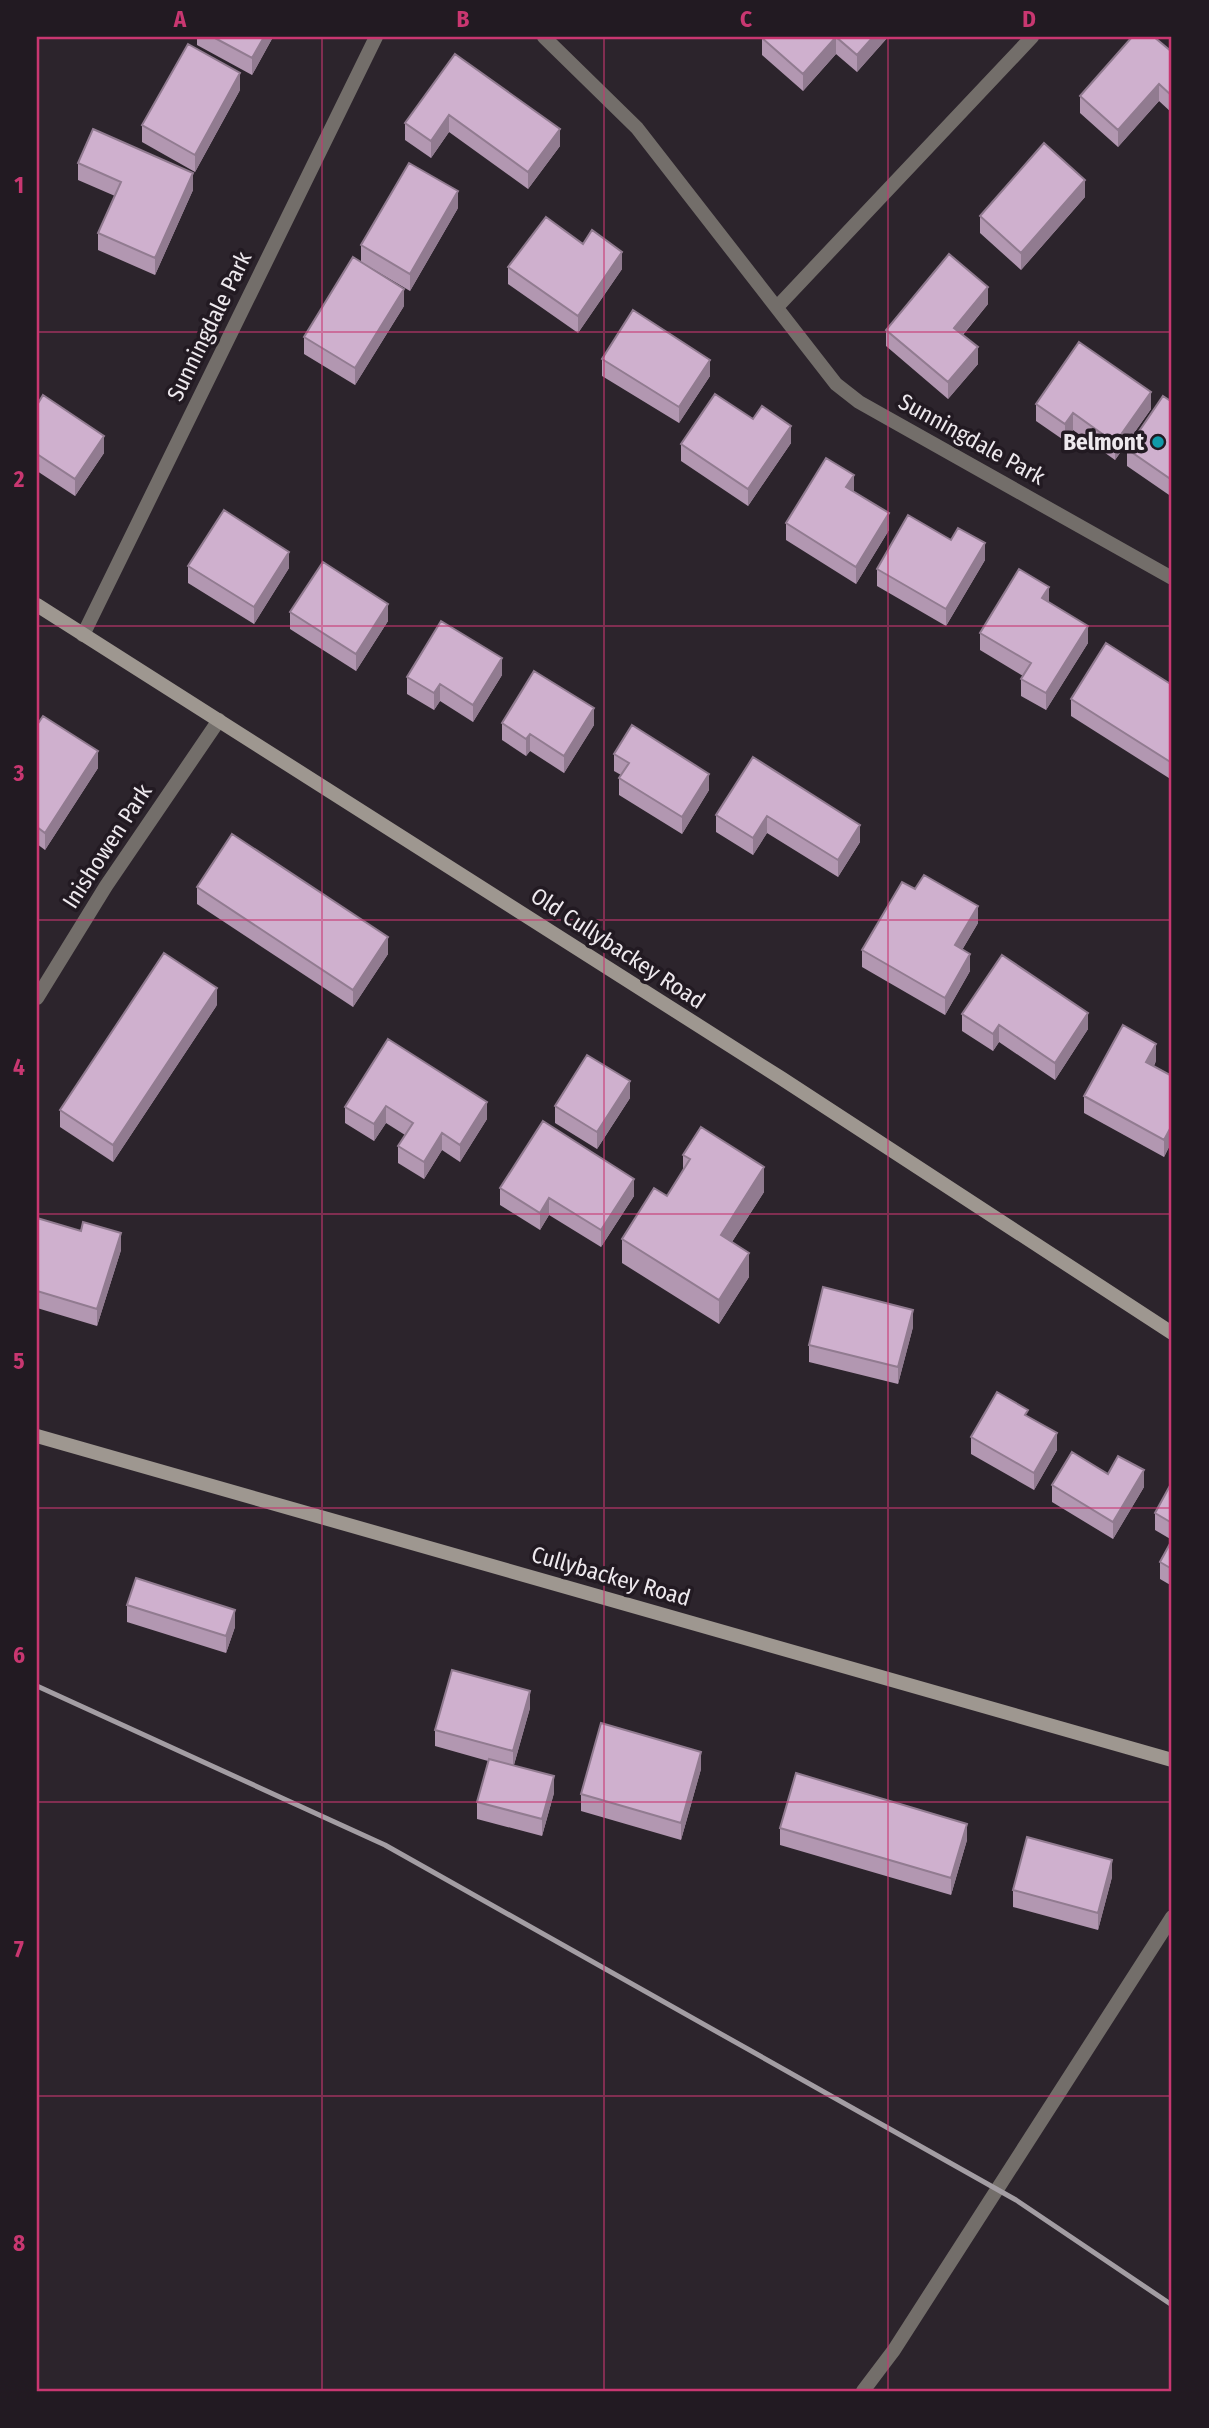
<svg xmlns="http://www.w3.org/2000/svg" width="1209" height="2428" viewBox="0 0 1209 2428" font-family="'Fira Sans Condensed',sans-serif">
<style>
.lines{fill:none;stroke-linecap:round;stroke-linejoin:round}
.lane{stroke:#736e6a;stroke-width:14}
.street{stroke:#736e6a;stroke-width:14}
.secondary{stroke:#9e9790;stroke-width:14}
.rail{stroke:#a39da3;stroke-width:5}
.wall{fill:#b297b1}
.shaded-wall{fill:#917b90}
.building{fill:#cfb0ce;stroke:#917b90;stroke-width:2}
.grid{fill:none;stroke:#c93771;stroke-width:2;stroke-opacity:0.55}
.culture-dot{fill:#0f9aa8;stroke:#221a22;stroke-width:2.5}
.labels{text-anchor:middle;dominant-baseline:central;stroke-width:7;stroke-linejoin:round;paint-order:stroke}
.street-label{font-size:23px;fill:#eee9ee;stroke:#221a22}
.poi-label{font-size:23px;font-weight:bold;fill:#eee9ee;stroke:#221a22;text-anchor:end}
.neatline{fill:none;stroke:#c93771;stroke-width:2.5}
.grid-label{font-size:23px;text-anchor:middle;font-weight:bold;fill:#c93771}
</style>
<rect width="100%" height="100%" fill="#2c242c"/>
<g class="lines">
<path class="lane" d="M863 2391 894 2350 1172 1917"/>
<path class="street" d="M544 37 637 128 836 384 859 402 1172 578
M778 306 1032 37
M83 635 376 37
M37 998 106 886 219 720"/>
<path class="secondary" d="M37 605 781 1078 1172 1333
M37 1436 1172 1760"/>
<path class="rail" d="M37 1686 385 1845 1016 2200 1172 2305"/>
</g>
<path class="wall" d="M197 37H273L252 75 197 45Z
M888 37 857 72 836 54 803 91 762 55V38Z
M1172 52V113L1159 101 1118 147 1080 113V96Z
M455 54 560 146 528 189 449 132 431 158 405 140V123Z
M240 90 195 172 142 142V125Z
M78 163 193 190 155 275 98 250V233L115 196 78 180Z
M1085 197 1021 270 980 233V216Z
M458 208 410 291 361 262V245Z
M583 244 622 269 578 333 508 284V267Z
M988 304 963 335 978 364 948 399 886 346V330Z
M404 306 355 385 304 354V337Z
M602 359 710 376 679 423 602 376Z
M1172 402V497L1127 466V449Z
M1036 404 1151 409 1115 460 1073 430 1065 441 1036 421Z
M37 405 104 453 75 496 37 471Z
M753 419 791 443 748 506 681 461V444Z
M786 523 889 530 856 584 786 540Z
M985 560 946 626 877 586V569Z
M188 566 289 568 254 624 188 583Z
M1049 602 1088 643 1046 710 1021 696V679L1023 676 980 650V633Z
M290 612 388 621 356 671 290 629Z
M502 675 473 722 440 701 434 710 407 694V677Z
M1172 685V780L1071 716V699Z
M502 723 594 725 564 773 530 751 526 756 502 740Z
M37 725 98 768 45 850 37 844Z
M614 754 709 790 682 834 619 795V778L621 775 614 771Z
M753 757 860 842 838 877 767 833 753 855 716 832V815Z
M197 887 388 954 353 1007 197 904Z
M978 923 962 950 970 971 945 1015 862 967V950Z
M217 1005 113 1162 60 1127V1110Z
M962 1014 1088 1029 1055 1080 999 1042 993 1051 962 1031Z
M388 1039 487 1119 460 1162 442 1150 424 1179 398 1163V1146L405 1135 386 1123 374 1141 345 1123V1107Z
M1156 1061 1154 1066 1172 1076V1141L1164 1157 1084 1113V1096Z
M630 1098 597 1149 555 1123V1106Z
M683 1155 764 1192 732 1242 749 1277 719 1324 622 1263V1239L667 1196 683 1170Z
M500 1188 634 1196 601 1247 549 1215 540 1230 500 1205Z
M37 1218 121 1250 97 1326 37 1308Z
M913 1327 898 1384 809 1362V1345Z
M971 1437 1057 1450 1034 1490 971 1454Z
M1108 1474 1144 1487 1113 1539 1052 1502V1485Z
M1172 1482V1540L1155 1530V1513Z
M1172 1540V1586L1160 1579V1562Z
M127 1605 235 1627 226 1653 127 1622Z
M530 1708 514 1765 554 1793 542 1836 477 1819V1802L488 1761 435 1746V1730Z
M701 1769 681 1840 581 1811V1794Z
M780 1828 967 1840 951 1895 780 1845Z
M1112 1877 1098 1930 1013 1907V1890Z"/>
<path class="shaded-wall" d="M264 37H273L252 75V58Z
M836 37V54L803 91V74Z
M873 37H888L857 72V55Z
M240 73V90L195 172V155Z
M1159 84V101L1118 147V130Z
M449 115V132L431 158V141Z
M560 129V146L528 189V172Z
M193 173V190L155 275V258Z
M1085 180V197L1021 270V253Z
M458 191V208L410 291V274Z
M622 252V269L578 333V316Z
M988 287V304L954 345V328Z
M404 289V306L355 385V368Z
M978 347V364L948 399V382Z
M710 360V376L679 423V407Z
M1151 392V409L1115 460V443Z
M1073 413V430L1065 441V424Z
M791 426V443L748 506V489Z
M104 436V453L75 496V479Z
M854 475V492L846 487Z
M889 513V530L856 584V567Z
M985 543V560L946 626V609Z
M289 552V568L254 624V607Z
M1049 587V604L1042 598Z
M388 604V621L356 671V654Z
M1088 626V643L1046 710V693Z
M502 658V675L473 722V705Z
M440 684V701L434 710V693Z
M594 708V725L564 773V756Z
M530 734V751L526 756V739Z
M98 751V768L45 850V833Z
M709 774V790L682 834V817Z
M767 816V833L753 855V838Z
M860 825V842L838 877V860Z
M978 906V923L955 962V945Z
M388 937V954L353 1007V990Z
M970 954V971L945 1015V998Z
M217 988V1005L113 1162V1145Z
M1088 1013V1029L1055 1080V1063Z
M999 1025V1042L993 1051V1034Z
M1156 1044V1061L1146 1079V1062Z
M630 1081V1098L597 1149V1132Z
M487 1102V1119L460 1162V1145Z
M386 1106V1123L374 1141V1124Z
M1172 1125V1141L1164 1157V1140Z
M442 1133V1150L424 1179V1162Z
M764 1167V1192L721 1259V1235Z
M634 1179V1196L601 1247V1230Z
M549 1198V1215L540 1230V1213Z
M121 1233V1250L97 1326V1309Z
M749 1253V1277L719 1324V1300Z
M913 1310V1327L898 1384V1367Z
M1057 1433V1450L1034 1490V1473Z
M1144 1470V1487L1113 1539V1522Z
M235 1610V1627L226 1653V1636Z
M530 1691V1708L513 1768V1751Z
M701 1752V1769L681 1840V1823Z
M554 1776V1793L542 1836V1819Z
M967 1824V1840L951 1895V1878Z
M1112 1860V1877L1098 1930V1913Z"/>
<path class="building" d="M213 37H264L252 58Z
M763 37H873L857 55 836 37 803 74 762 38Z
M1132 37H1154L1172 52V96L1159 84 1118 130 1080 96Z
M188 44 240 73 195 155 142 125Z
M455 54 560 129 528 172 449 115 431 141 405 123Z
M93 129 193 173 155 258 98 233 121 182 78 163Z
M1044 143 1085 180 1021 253 980 216Z
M409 163 458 191 410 274 361 245Z
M546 217 583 244 592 230 622 252 578 316 508 267Z
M949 254 988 287 954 328 978 347 948 382 886 330Z
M353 257 404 289 355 368 304 337Z
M633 310 710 360 679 407 602 359Z
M1079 342 1151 392 1115 443 1073 413 1065 424 1036 404Z
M715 394 753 419 762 406 791 426 748 489 681 444Z
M43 395 104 436 75 479 37 454V405Z
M1163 396 1172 402V480L1127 449Z
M826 458 854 475 846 487 889 513 856 567 786 523Z
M224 510 289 552 254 607 188 566Z
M908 515 951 540 958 528 985 543 946 609 877 569Z
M323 562 388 604 356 654 290 612Z
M1019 569 1049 587 1042 598 1088 626 1046 693 1021 679 1031 663 980 633Z
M441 621 502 658 473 705 440 684 434 693 407 677Z
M1106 643 1172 685V763L1071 699Z
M534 671 594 708 564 756 530 734 526 739 502 723Z
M43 716 98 751 45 833 37 827V725Z
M632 725 709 774 682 817 619 778 629 763 614 754Z
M753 757 860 825 838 860 767 816 753 838 716 815Z
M232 834 388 937 353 990 197 887Z
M924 875 978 906 955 945 970 954 945 998 862 950 902 882 915 889Z
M164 953 217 988 113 1145 60 1110Z
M1002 955 1088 1013 1055 1063 999 1025 993 1034 962 1014Z
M1123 1025 1156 1044 1146 1062 1172 1076V1125L1164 1140 1084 1096Z
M388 1039 487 1102 460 1145 442 1133 424 1162 398 1146 413 1123 386 1106 374 1124 345 1107Z
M587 1055 630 1081 597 1132 555 1106Z
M543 1121 634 1179 601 1230 549 1198 540 1213 500 1188Z
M701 1127 764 1167 721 1235 749 1253 719 1300 622 1239 654 1188 667 1196 690 1159 683 1155Z
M37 1218 81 1231 83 1222 121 1233 97 1309 37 1291Z
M823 1287 913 1310 898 1367 809 1345Z
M997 1392 1028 1410 1025 1415 1057 1433 1034 1473 971 1437Z
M1072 1452 1108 1474 1118 1456 1144 1470 1113 1522 1052 1485Z
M1172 1482V1523L1155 1513Z
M1172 1540V1569L1160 1562Z
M136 1578 235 1610 226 1636 127 1605Z
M452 1670 530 1691 513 1751 435 1730Z
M601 1723 701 1752 681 1823 581 1794Z
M489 1759 554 1776 542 1819 477 1802Z
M796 1773 967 1824 951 1878 780 1828Z
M1027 1837 1112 1860 1098 1913 1013 1890Z"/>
<path class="grid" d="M322 37V2391M604 37V2391M888 37V2391M37 332H1172M37 626H1172M37 920H1172M37 1214H1172M37 1508H1172M37 1802H1172M37 2096H1172"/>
<circle class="culture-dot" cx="1158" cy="442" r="7"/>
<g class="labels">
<g class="street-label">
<text transform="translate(209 326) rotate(-64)">Sunningdale Park</text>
<text transform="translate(972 439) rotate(29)">Sunningdale Park</text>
<text transform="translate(107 846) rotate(-57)">Inishowen Park</text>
<text transform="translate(618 948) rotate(33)">Old Cullybackey Road</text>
<text transform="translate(611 1576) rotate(16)">Cullybackey Road</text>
</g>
<g class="poi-label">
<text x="1144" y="442">Belmont</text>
</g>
</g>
<rect width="1209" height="2428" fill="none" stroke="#221a22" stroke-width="77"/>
<rect x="38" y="38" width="1132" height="2352" class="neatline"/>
<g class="grid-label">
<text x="180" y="27">A</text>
<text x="463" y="27">B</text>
<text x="746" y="27">C</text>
<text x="1029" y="27">D</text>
<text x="19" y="193">1</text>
<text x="19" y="487">2</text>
<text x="19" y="781">3</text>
<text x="19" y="1075">4</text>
<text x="19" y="1369">5</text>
<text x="19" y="1663">6</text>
<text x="19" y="1957">7</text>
<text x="19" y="2251">8</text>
</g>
</svg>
